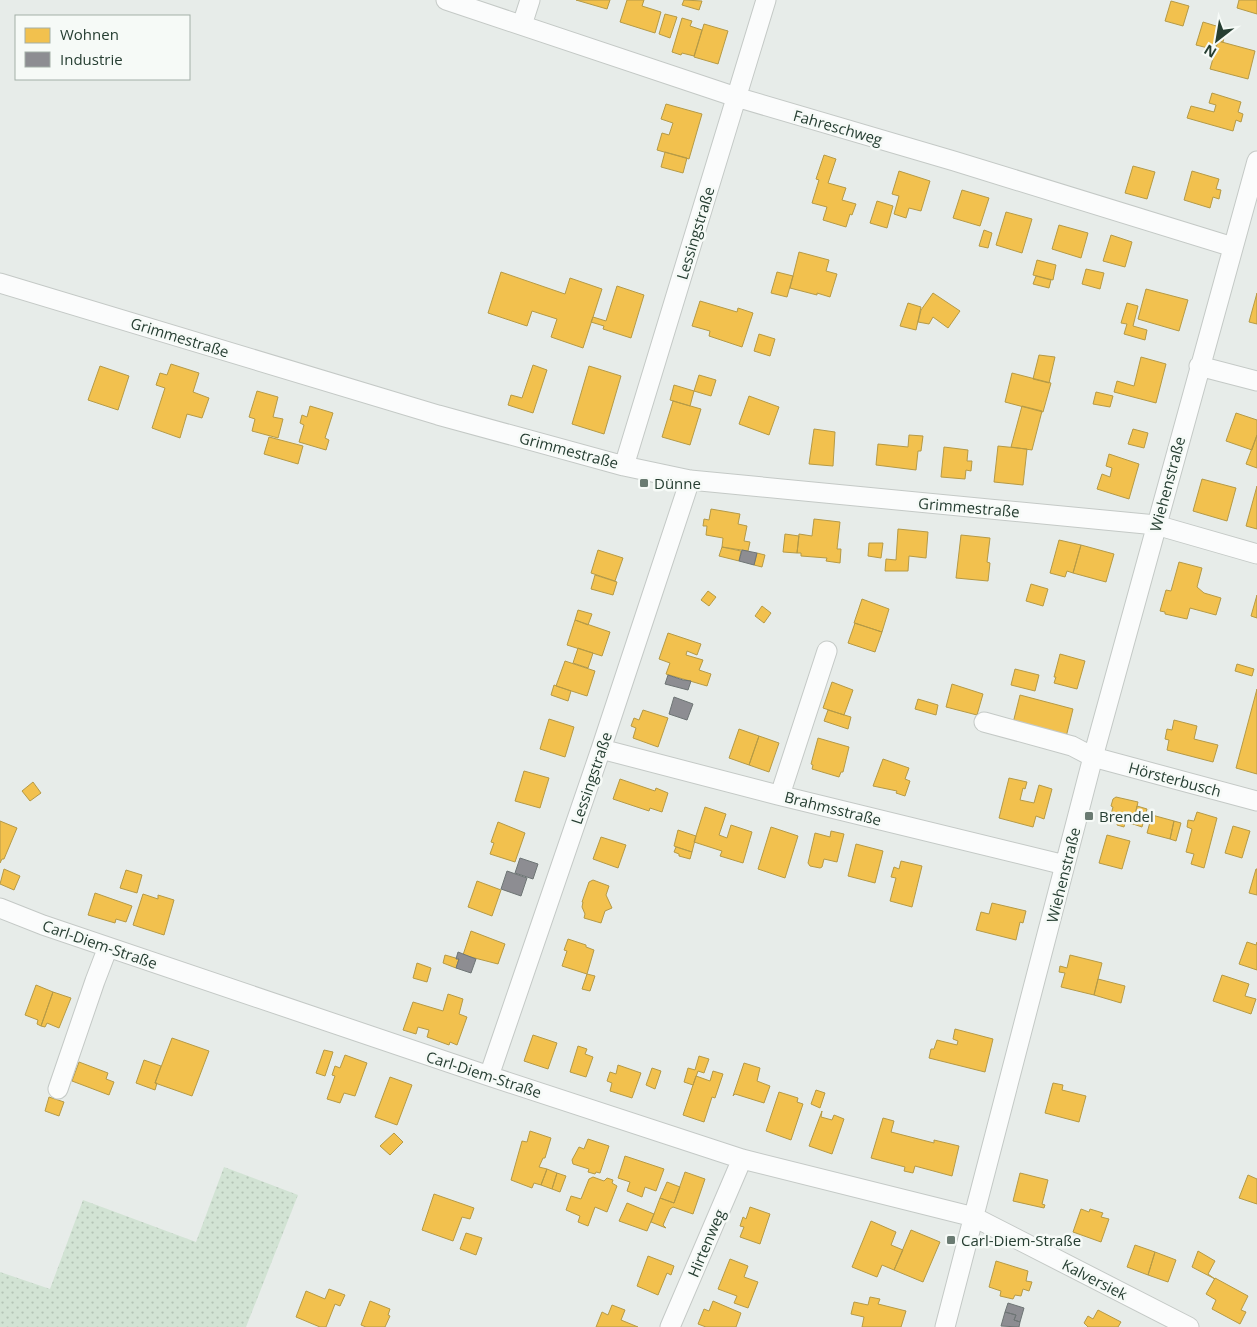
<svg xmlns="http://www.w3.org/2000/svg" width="1257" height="1327" viewBox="0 0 1257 1327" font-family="'Open Sans',sans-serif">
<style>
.grass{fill:url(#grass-dots)}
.homes{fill:#f2c14e;stroke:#b59a46}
.industry{fill:#8d8d92;stroke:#6e7575}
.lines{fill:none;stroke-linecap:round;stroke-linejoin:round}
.minor-casing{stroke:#c4c9c6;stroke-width:21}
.minor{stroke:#fbfcfc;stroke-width:19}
.poi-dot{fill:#6a7b72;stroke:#f6faf7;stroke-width:2}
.labels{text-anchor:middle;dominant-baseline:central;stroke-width:5;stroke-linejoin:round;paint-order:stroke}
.street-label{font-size:15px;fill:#263e32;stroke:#f6faf7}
.poi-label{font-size:15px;fill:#263e32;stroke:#f6faf7;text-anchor:start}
</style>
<defs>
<pattern id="grass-dots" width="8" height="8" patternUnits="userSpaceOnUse" patternTransform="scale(1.25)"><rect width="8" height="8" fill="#d2e3d4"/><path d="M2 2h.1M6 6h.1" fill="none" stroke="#b4c4b6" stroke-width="1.8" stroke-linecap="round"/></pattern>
</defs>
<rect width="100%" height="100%" fill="#e7ece9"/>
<path class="grass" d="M224 1167 298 1195 246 1327H0V1272L50 1289 83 1200 196 1242Z"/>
<path class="homes" d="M576 0H610L607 9Z
M627 0H644L642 6 661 12 655 33 620 22Z
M684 0 702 1 699 10 682 5Z
M1239 0H1257V14L1237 8Z
M1171 1 1189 6 1183 26 1165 21Z
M665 14 677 17 670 38 659 34Z
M682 18 692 21 690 26 702 30 694 56 682 53 681 55 672 52Z
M1203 22 1226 29 1223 42 1218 41 1216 46 1209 44 1208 48 1196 45Z
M704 24 728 31 718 64 694 57Z
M1218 41 1255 51 1248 79 1210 69Z
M1212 93 1241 102 1238 112 1243 114 1241 122 1236 120 1233 131 1187 118 1191 106 1214 112 1216 105 1209 103Z
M666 104 702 114 689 159 657 150 662 133 669 135 673 123 661 119Z
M665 152 687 158 683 173 661 167Z
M824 155 836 159 828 183 846 188 842 200 856 204 852 215 850 214 846 227 823 220 827 207 812 203 819 180 816 179Z
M1133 166 1155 172 1147 199 1125 193Z
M899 171 930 181 921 211 909 208 906 218 894 214 899 196 892 194Z
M1192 171 1219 179 1216 189 1221 190 1219 199 1213 197 1210 208 1184 200Z
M962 190 989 198 980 226 953 218Z
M877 201 893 206 887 228 870 223Z
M1006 212 1032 219 1022 253 996 245Z
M1059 225 1088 233 1081 258 1052 249Z
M984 230 992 233 988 248 979 246Z
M1111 235 1132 242 1125 267 1103 261Z
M799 252 829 260 826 271 837 274 830 297 817 293V295L790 288Z
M1037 260 1056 265 1053 280 1033 275Z
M1086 269 1104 273 1100 289 1082 284Z
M501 272 565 294 570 278 602 289 583 348 551 337 557 319 532 311 527 326 488 313Z
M777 272 793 276 787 297 771 293Z
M1036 276 1051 280 1049 288 1033 284Z
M617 286 644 295 631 338 603 329 604 326 591 322 593 317 606 321Z
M1146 289 1188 300 1179 331 1138 319Z
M933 293 960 311 948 328 933 317 929 324 918 322 921 310Z
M1257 293V324L1249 322Z
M700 301 737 312 738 308 753 313 742 347 709 336 710 331 692 326Z
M908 303 921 307 916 330 900 326Z
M1127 303 1138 306 1133 326 1147 330 1145 340 1124 334 1127 324 1121 323Z
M759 334 775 339 770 356 754 351Z
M1039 355 1055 357 1049 383 1033 379Z
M1141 357 1166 364 1156 403 1114 392 1117 381 1134 386Z
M171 364 199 373 193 392 209 398 202 418 187 414 180 438 152 428 165 388 156 385 160 373 167 375Z
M533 365 547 370 533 413 508 405 511 395 522 398Z
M100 366 129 376 118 410 88 400Z
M589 366 621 376 604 434 572 424Z
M1012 373 1051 383 1043 412 1005 402Z
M699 375 716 380 711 396 694 391Z
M674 385 694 391 690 406 670 400Z
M257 391 278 397 273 417 283 419 278 438 252 431 255 419 249 417Z
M1096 392 1113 396 1110 407 1093 404Z
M749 396 779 407 769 435 739 424Z
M673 401 701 409 690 445 662 437Z
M310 406 333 413 325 438 329 440 326 450 299 442 304 425 300 423 302 415 307 417Z
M1022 406 1042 411 1032 450 1011 447Z
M1236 413 1257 420V435L1252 450 1226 441Z
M814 429 835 432 833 466 809 464Z
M1133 429 1148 433 1144 448 1128 444Z
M909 435 923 436 921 451H918L916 470 876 465 878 444 908 447Z
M1257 435V468L1246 464Z
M269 437 303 446 298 464 264 454Z
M998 446 1027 449 1023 485 994 482Z
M944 447 968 450 967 461H972L971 471 966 470 965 479 941 477Z
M1109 454 1139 464 1129 499 1097 489 1102 474 1110 477 1112 468 1106 466Z
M1202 479 1236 488 1227 521 1193 511Z
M1257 486V529L1246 526Z
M711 509 740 514 738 524 747 526 744 541 750 542 748 551 722 547 723 538 706 535 707 526H703L704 519 709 520Z
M814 519 840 522 837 549H841L840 563 826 561 827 558 801 556V553H797L799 534 812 536Z
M898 529 928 532 926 558 909 556 908 571H885L886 559 896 560Z
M785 534 799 536 797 553 783 552Z
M961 535 990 538 987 562 990 563 988 581 956 578Z
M1059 540 1081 545 1073 573 1067 571 1065 577 1050 573Z
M869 543H883L881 558 868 556Z
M1081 545 1114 554 1106 582 1073 573Z
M722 547 741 551 739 561 719 556Z
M598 550 623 558 615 581 591 573Z
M757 553 765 555 762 567 754 565Z
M1179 562 1202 568 1197 587 1204 593 1221 598 1216 615 1190 608 1187 619 1165 614V612L1160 611 1166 590 1171 591Z
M595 575 617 582 613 595 591 589Z
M1031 584 1048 589 1043 606 1026 601Z
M708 591 716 597 709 606 701 600Z
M1257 595V618L1251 616Z
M862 599 889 609 882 632 854 623Z
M762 606 771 613 764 623 755 616Z
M578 610 592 614 588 625 575 620Z
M575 620 610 632 602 656 567 645Z
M855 623 882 632 875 652 848 643Z
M668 633 701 644 697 655 687 651 686 655 703 660 699 670 711 674 707 686 666 674 670 663 659 659Z
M578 648 593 653 588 668 573 663Z
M1060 654 1085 661 1077 689 1054 683 1056 677H1054Z
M565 661 595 671 587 696 556 686Z
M1237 664 1254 669 1252 676 1235 671Z
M1015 669 1039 675 1035 691 1011 685Z
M832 682 853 690 844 715 823 708Z
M952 684 983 694 977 715 946 707Z
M554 685 571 691 568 701 551 695Z
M1257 689V774L1236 768Z
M1020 695 1073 709 1066 737 1013 723Z
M918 699 938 705 936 715 915 709Z
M643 710 668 718 658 747 633 738 636 728 631 726 634 718 639 720Z
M828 710 851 717 848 729 824 721Z
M549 719 574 727 565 757 540 749Z
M1174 720 1197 726 1194 739 1218 745 1213 762 1167 750 1169 740 1165 739 1167 729 1172 730Z
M739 729 759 736 749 765 729 758Z
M759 736 779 743 769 772 749 765Z
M818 738 849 747 843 772H841L839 777 812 769 813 765 811 764Z
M883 759 909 768 905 779 910 781 905 796 896 793 897 791 873 786Z
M524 771 549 778 540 808 515 801Z
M1009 778 1027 782 1025 789 1023 788 1020 800 1034 803 1039 785 1052 789 1044 819 1036 816 1033 827 999 818Z
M620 779 655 791 656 788 668 793 662 812 650 808 649 811 613 799Z
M33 782 41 793 30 801 22 791Z
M1116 797 1138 802 1133 824 1125 823 1124 827 1117 825 1118 820 1110 818 1113 807 1111 806 1113 799Z
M1137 806 1147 809 1142 827 1133 824Z
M705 807 726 814 719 835 727 838 731 825 752 832 743 863 720 856 722 851 694 842Z
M1197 812 1217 818 1204 868 1191 864 1194 854 1186 852 1192 829 1187 827 1188 820 1194 821Z
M1152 815 1174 821 1170 839 1147 833Z
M0 821 17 828 4 859H2L0 863Z
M1174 821 1181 823 1176 841 1170 839Z
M498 822 525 833 515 862 490 854 494 843 491 842Z
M1233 826 1250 831 1242 858 1225 853Z
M771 827 798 836 785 878 758 869Z
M678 830 696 836 692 852 674 846Z
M831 831 844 834 837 862 824 859 822 867 820 868 810 866 808 863 815 833 830 837Z
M1107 835 1130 841 1122 869 1099 863Z
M601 837 626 845 618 868 593 859Z
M856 844 883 851 875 883 848 876Z
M676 847 692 852 690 859 679 856V854L674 852Z
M901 861 922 866 912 907 890 901 896 878 891 877 894 867 899 869Z
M4 869 20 876 14 890 0 884Z
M1256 869H1257V895L1249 893Z
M126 870 142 875 137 893 120 888Z
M593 880 609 886 606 895 612 908 605 911 601 923 584 918 585 914 582 907 583 902H582L589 882Z
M477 881 501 890 492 916 468 907Z
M95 893 132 906 126 922 116 919 115 923 88 915Z
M143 894 158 899V895L174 900 164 935 133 925Z
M992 903 1026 911 1023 923 1020 922 1016 940 976 930 981 912 989 914Z
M471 931 505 944 498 964 463 955Z
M568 939 586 945V947L594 950 587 974 562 966 567 951 564 950Z
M1247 942 1256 945 1257 942V970L1239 964Z
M445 955 459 959 456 968 443 963Z
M1070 955 1102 963 1094 995 1061 987 1065 973 1059 972 1060 966 1067 968Z
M417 963 431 968 427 982 413 978Z
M587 974 595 976 590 991 582 989Z
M1222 975 1249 984 1245 996 1256 999 1251 1014 1213 1001Z
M1098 979 1125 986 1121 1003 1094 995Z
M36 985 53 992 41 1026 37 1024 38 1020 25 1015Z
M53 992 71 998 59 1028 47 1023 45 1027 41 1026Z
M448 994 463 999 459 1014 467 1017 457 1045 450 1042 449 1045 427 1037 429 1030 418 1027 416 1034 403 1030 413 1002 443 1011Z
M955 1029 993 1039 985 1072 929 1058 931 1049H934L937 1040 957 1045 958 1041 953 1039Z
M533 1035 557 1043 548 1069 524 1061Z
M172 1038 209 1051 192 1096 155 1083Z
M578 1046 587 1049 585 1054 593 1057 586 1077 570 1072Z
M324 1050 333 1052 325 1076 316 1073Z
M345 1055 367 1063 355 1096 344 1093 340 1103 327 1099 335 1076 332 1075 335 1066 340 1068Z
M699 1056 709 1059 704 1073 698 1071 693 1085 684 1082 688 1068 695 1070Z
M144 1060 161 1066 155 1083H157L155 1090 136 1083Z
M79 1062 108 1073 106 1079 114 1082 109 1095 72 1081Z
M744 1063 760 1068 757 1081 770 1086 764 1103 735 1094 733 1096Z
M618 1065 641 1073 632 1098 610 1091 612 1083 607 1081 610 1072 616 1074Z
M652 1068 661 1071 655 1089 646 1085Z
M713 1071 723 1074 715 1098 712 1097 704 1122 683 1115 696 1076 710 1081Z
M390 1077 412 1085 397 1125 375 1117Z
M1053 1083 1063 1085 1062 1090 1086 1096 1079 1122 1045 1113Z
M816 1090 825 1093 820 1108 811 1104Z
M779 1092 798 1098 797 1102 803 1104 791 1140 766 1131Z
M49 1097 64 1102 59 1116 45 1111Z
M822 1111 821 1117 832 1120 834 1115 844 1119 832 1154 809 1146Z
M883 1118 894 1121 891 1132 934 1143V1140L959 1146 952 1176 915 1166 913 1173 904 1171 905 1167 871 1158Z
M530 1131 551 1138 545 1158H543L539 1167 547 1169 541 1185 534 1183 532 1188 511 1180 522 1141 527 1142Z
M394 1133 403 1142 390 1155 380 1146Z
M588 1139 609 1146 600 1173 596 1172 595 1174 588 1172 589 1169 573 1164 572 1160 579 1147 584 1149Z
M625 1156 664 1169 656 1191 645 1187 642 1197 627 1191 630 1182 618 1178Z
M547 1169 557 1173 552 1189 541 1185Z
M685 1172 705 1179 693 1214 673 1207 670 1209 663 1225 666 1228 651 1222 660 1198 674 1203Z
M557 1173 566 1176 560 1192 552 1189Z
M1020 1173 1048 1180 1042 1204 1045 1205 1044 1208 1013 1201Z
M1248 1175 1257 1179V1204L1239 1198Z
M593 1177 604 1181 607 1178 613 1180 612 1183 617 1186 607 1212 595 1207 588 1226 578 1222 580 1216 566 1210 571 1196 581 1199 589 1179Z
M667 1182 680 1187 674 1203 660 1198Z
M434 1194 474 1208 470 1219 462 1217 453 1241 422 1230Z
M627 1203 654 1214 647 1231 619 1221Z
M750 1207 770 1214 760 1244 740 1237 744 1227 740 1226 743 1217 746 1219Z
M1081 1209 1089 1212 1090 1209 1103 1213 1101 1217 1109 1219 1101 1242 1073 1232Z
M871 1221 896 1232 891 1245 903 1250 894 1270 882 1265 877 1277 852 1267Z
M911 1230 940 1242 923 1282 894 1270Z
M466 1233 482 1238 476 1255 460 1249Z
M1135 1245 1155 1252 1148 1275 1127 1267Z
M1198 1251 1215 1261 1208 1274 1215 1279 1192 1267Z
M1155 1252 1176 1260 1168 1282 1148 1275Z
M648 1256 674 1266 671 1275 667 1273 658 1295 637 1286Z
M730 1259 748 1266 744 1277 758 1282 748 1308 734 1303 737 1296 718 1289Z
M996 1261 1028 1271 1026 1281 1032 1282 1029 1291 1023 1289 1021 1296 1015 1295 1013 1299 1000 1296 1001 1291 989 1287Z
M1215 1278 1248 1296 1241 1310 1246 1312 1240 1324 1212 1309 1216 1300 1206 1294Z
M329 1289 345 1295 340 1306 335 1304 326 1327H320L296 1317 306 1291 325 1299Z
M870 1297 880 1299 878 1304 906 1311 901 1327H862L864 1317 851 1314 854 1302 868 1305Z
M370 1301 390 1309 388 1315 390 1316 385 1327H366L361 1325Z
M713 1301 741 1313 736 1327H706L698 1324 704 1309 709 1311Z
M612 1305 625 1310 621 1320 638 1327H596L602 1312 608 1315Z
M1098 1310 1121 1322 1118 1327H1088L1084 1323 1088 1316 1093 1319Z"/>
<path class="industry" d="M742 550 757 553 754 565 739 561Z
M668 675 683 680 691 681 688 690 665 684Z
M674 697 693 704 687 720 669 714Z
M520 858 538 864 533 879 515 873Z
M507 871 527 878 521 896 501 889Z
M458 952 476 959 471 973 456 968 459 959H456Z
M1008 1303 1024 1308 1020 1322 1014 1320 1016 1315 1005 1312Z
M1005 1312 1016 1315 1014 1320 1020 1322 1019 1327 1001 1326Z"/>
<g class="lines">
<defs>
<path id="minor" d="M446 0 736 97 954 161 1233 247
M522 25 530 0
M0 283 438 415 624 466 690 480 1156 525 1257 554
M1199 366 1257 381
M624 466 766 0
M984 722 1072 746 1093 757 1257 801
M601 749 778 795 1065 865
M780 795 827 651
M0 908 43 925 489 1076 742 1159 974 1217 1189 1327
M489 1076 601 749 690 480
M58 1089 95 981 108 947
M670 1327 742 1159
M945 1327 1093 757 1257 161"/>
</defs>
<use href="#minor" class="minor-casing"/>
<use href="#minor" class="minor"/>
</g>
<g class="poi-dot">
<rect x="639" y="478" width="10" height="10" rx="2.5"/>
<rect x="1084" y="811" width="10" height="10" rx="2.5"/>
<rect x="946" y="1235" width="10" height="10" rx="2.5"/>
</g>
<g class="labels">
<g class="street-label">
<text transform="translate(838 127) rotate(16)">Fahreschweg</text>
<text transform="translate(695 233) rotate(-73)">Lessingstraße</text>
<text transform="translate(180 337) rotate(17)">Grimmestraße</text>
<text transform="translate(569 450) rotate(15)">Grimmestraße</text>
<text transform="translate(1167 484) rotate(-75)">Wiehenstraße</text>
<text transform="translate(969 507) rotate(5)">Grimmestraße</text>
<text transform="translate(591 778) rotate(-71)">Lessingstraße</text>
<text transform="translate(1175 779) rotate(15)">Hörsterbusch</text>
<text transform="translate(833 808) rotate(14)">Brahmsstraße</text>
<text transform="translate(1063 875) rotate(-76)">Wiehenstraße</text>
<text transform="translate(100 944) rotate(19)">Carl-Diem-Straße</text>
<text transform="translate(484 1074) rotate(18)">Carl-Diem-Straße</text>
<text transform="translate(706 1243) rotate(-67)">Hirtenweg</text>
<text transform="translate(1095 1279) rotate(27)">Kalversiek</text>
</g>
<g class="poi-label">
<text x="654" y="483">Dünne</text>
<text x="1099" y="816">Brendel</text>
<text x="961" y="1240">Carl-Diem-Straße</text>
</g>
</g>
<rect x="15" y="15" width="175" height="65" fill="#f6faf7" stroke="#a3afa8"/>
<rect x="25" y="28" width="25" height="15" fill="#f2c14e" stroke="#a3afa8"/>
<text x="60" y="40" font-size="15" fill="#263e32">Wohnen</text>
<rect x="25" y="52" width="25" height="15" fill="#8d8d92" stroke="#a3afa8"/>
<text x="60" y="65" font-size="15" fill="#263e32">Industrie</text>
<g transform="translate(1217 40) rotate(211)" stroke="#f6faf7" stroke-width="4" paint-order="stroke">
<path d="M0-4L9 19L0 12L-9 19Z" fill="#263e32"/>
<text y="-8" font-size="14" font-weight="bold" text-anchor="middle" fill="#263e32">N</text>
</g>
</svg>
